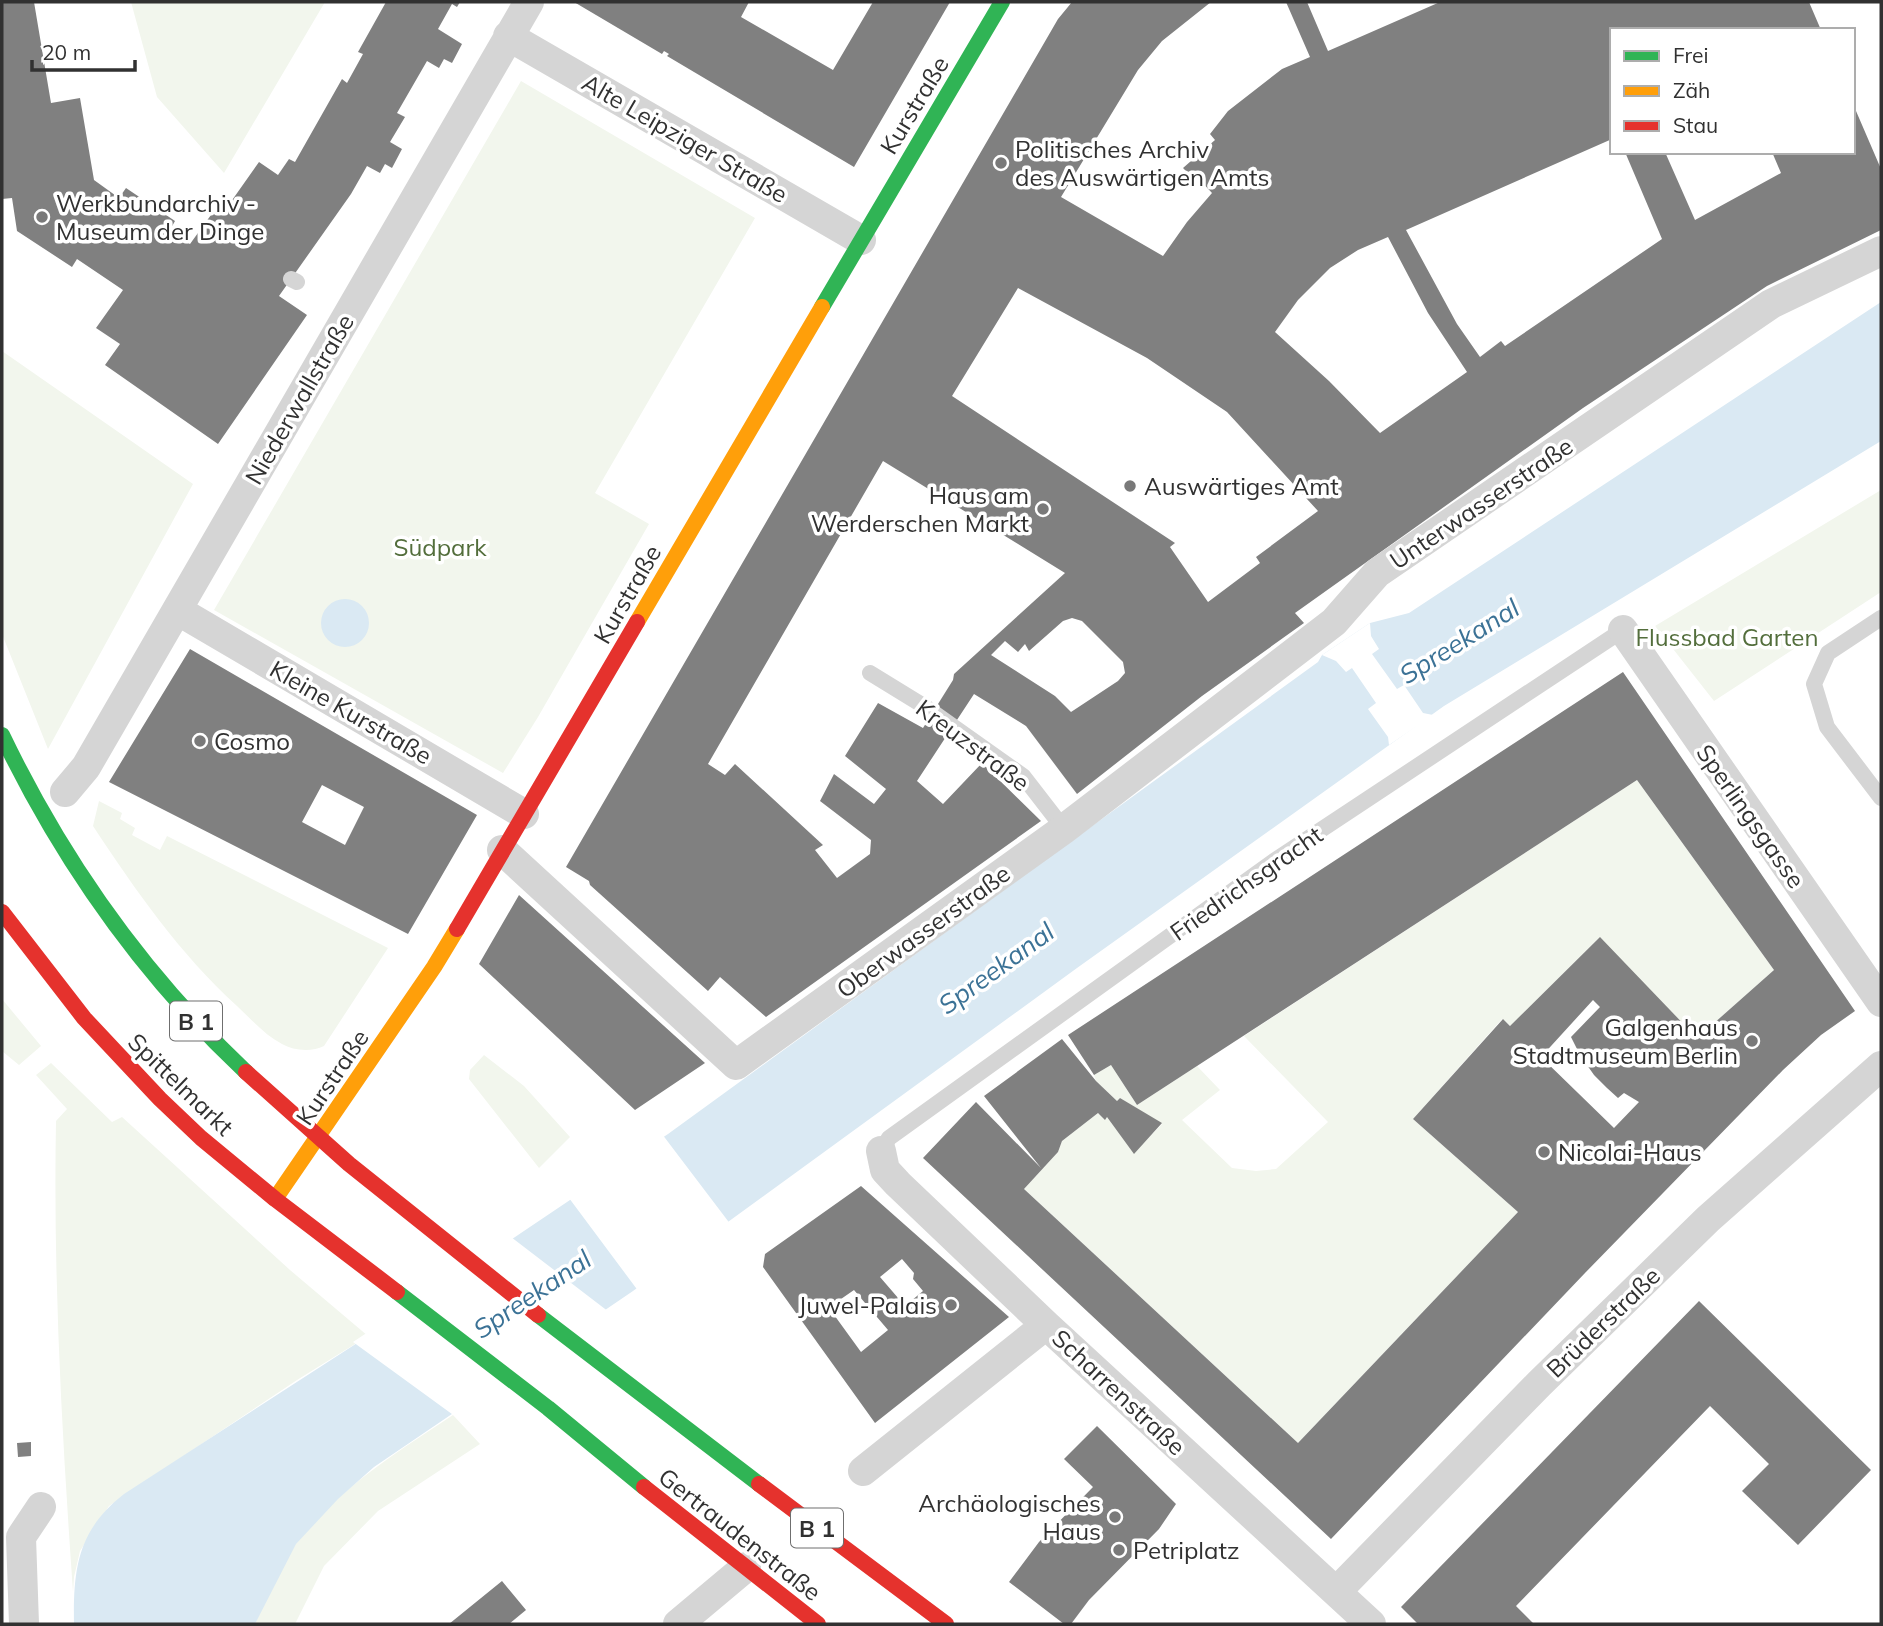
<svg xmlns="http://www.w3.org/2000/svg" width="1883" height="1626" viewBox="0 0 1883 1626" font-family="Mulish,sans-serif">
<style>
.green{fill:#f2f6ed}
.water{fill:#dae9f3}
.pier{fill:#fff}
.building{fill:#808080;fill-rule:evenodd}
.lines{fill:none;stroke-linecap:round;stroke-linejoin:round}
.lane{stroke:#d5d5d5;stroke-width:16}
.street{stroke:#d5d5d5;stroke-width:30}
.fast{stroke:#30b455;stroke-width:16}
.slow{stroke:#ff9f0a;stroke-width:16}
.jam{stroke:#e5322d;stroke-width:16}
.poi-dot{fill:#797979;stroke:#fff;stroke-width:2.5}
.labels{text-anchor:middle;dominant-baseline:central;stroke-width:7;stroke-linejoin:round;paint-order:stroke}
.shield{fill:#fff;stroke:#6f6f6f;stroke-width:2}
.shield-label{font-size:23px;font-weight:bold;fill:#313131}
.street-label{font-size:24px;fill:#313131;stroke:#fff}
.poi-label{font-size:24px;fill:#313131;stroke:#fff;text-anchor:start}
.park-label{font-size:24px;fill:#536e3c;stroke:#fff}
.water-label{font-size:26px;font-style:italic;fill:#3b7296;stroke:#fff}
</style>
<rect width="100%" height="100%" fill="#fff"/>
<path class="green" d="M131 2H325L224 173 157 97Z
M521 81 755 218 595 493 649 524 538 717 503 773 214 610Z
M2 351 193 484 48 749 2 634Z
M1881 490V592L1714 701 1655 626Z
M1637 780 1774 970 1695 1040 1692 1037 1694 1035 1599 938 1511 1026 1502 1019 1413 1119 1518 1212 1298 1443 1024 1189 1058 1152 1062 1141 1098 1113 1104 1119 1107 1117 1134 1153 1162 1124 1120 1098 1117 1101 1096 1081 1094 1075 1111 1065 1137 1105 1197 1066 1220 1090 1182 1120 1232 1168 1256 1171 1276 1169 1328 1122 1244 1036Z
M99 801 122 813 120 819 135 828 132 835 160 850 167 836 388 948 324 1046C312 1052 294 1051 282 1044 265 1035 251 1019 237 1006 179 953 136 891 93 826Z
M2 999 41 1046 19 1065 2 1051Z
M484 1055 524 1086 570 1137 539 1168 469 1079 470 1070Z
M51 1063 112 1122 122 1117 290 1270 368 1336 297 1380 109 1506 80 1551 74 1577 73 1592C62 1435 53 1278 56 1121L67 1109 36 1075Z
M453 1415 480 1444 378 1511 324 1566 295 1624H255C264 1604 284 1560 296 1543 338 1489 397 1452 453 1415Z"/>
<path class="water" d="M1881 302V441L1444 706 1077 968 633 1291 374 1467 338 1499 296 1544 255 1624H74C73 1568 78 1530 124 1494L368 1336 668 1134 1318 662 1322 655 1370 623 1409 613Z
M321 623a24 24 0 1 1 48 0a24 24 0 1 1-48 0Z"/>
<path class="pier" d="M1370 623 1371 636 1379 649 1372 654 1397 689 1404 685 1423 713 1433 715 1389 745 1388 737 1368 709 1376 703 1352 668 1346 672 1336 661 1322 655Z
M662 1134 731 1225 639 1292 569 1198Z
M511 1237 609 1312 456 1417 353 1342Z"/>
<path class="building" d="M2 2H34L51 103 80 98 94 180 119 198 126 188 175 221 170 230 190 244 216 208 223 213 259 162 278 175 289 159 295 162 342 79 347 83 363 54 358 52 386 2H460L457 7 452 4 438 29 462 44 452 63 444 59 439 68 427 61 397 113 405 117 390 142 402 149 392 168 385 164 380 173 367 166 351 194 279 296 307 315 218 444 105 365 120 344 96 328 123 290 77 259 72 267 17 231 12 198 2 199Z
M574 2H749L741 17 833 70 873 2H950L854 167 667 56 669 54 664 51 662 54Z
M1072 2H1211L1162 41 1138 70 1061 197 1163 256 1187 222 1212 193 1198 178 1195 180 1183 168 1215 140 1210 134 1228 111 1282 69 1310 57 1286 2H1307L1328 51 1440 2H1809L1821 30H1612V139L1406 230 1457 324 1480 357 1501 341 1505 346 1662 239 1625 152H1665L1695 220 1781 173 1772 152H1853V104L1881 169V230L1767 286 1583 408 1295 613 1304 623 1202 696 1077 794 1026 726 974 694 917 781 943 804 982 763 1041 821 766 1017 720 977 708 991 590 885 589 881 566 867 1058 19ZM1388 237 1428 313 1467 372 1380 433 1329 381 1275 332 1298 300 1330 268 1358 250ZM1018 288 1147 358 1227 412 1318 511 1256 557 1260 563 1208 602 1170 547 1175 543 952 396ZM883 461 1065 573 954 674 953 680 923 728 878 703 845 756 886 789 874 804 834 774 820 801 871 840 870 854 837 878 815 850 823 845 735 764 725 775 708 764ZM1072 618 1082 621 1123 662 1125 673 1118 681 1071 712 1055 696 991 655 1005 641 1018 652 1025 644 1029 651 1063 621Z
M190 649 477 815 408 934 109 782ZM322 785 364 807 345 845 302 822Z
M1623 672 1855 1011 1821 1035 1783 1070 1585 1273 1331 1539 923 1158 976 1102 1041 1168 984 1096 1062 1039 1096 1081 1117 1101 1120 1098 1162 1123 1134 1154 1107 1117 1105 1120 1098 1113 1062 1141 1058 1152 1024 1189 1298 1443 1518 1212 1413 1119 1503 1019 1510 1026 1600 937 1694 1035 1692 1037 1695 1040 1774 970 1637 780 1137 1105 1111 1065 1094 1075 1068 1035ZM1593 1000 1600 1007 1571 1037 1580 1055 1594 1075 1607 1088 1618 1098 1624 1093 1639 1102 1614 1128 1541 1057Z
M519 895 705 1063 635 1110 479 964Z
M861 1186 1009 1317 875 1423 763 1267 765 1254ZM902 1259 914 1273 913 1279 923 1291 905 1306 880 1277ZM854 1290 888 1330 861 1352 832 1312 844 1303 841 1299Z
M1699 1301 1871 1470 1798 1545 1742 1491 1769 1464 1710 1406 1516 1606 1534 1624H1418L1401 1607Z
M1097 1426 1176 1504 1159 1529 1089 1600 1071 1624H1064L1009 1582 1039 1542 1093 1487 1064 1459Z
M31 1442V1456L18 1457 17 1443Z
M502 1581 526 1610 509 1624H449Z"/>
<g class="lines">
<path class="lane" d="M291 279 297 282
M1881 618 1828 653 1814 684 1827 727 1881 798
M870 673 927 708 1023 776 1064 829
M881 1151 889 1138 1274 861 1623 630"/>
<path class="street" d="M508 36 861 240
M177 610 524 814
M1623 630 1881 1002
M65 792 86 767 529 2
M502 850 736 1065 1064 829 1334 622 1377 573 1771 304 1881 251
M881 1151 885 1170 898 1184 1046 1325 1371 1624
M863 1471 1046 1325
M1337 1591 1539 1384 1708 1219 1881 1066
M24 1624 21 1537 41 1507
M678 1624 746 1567"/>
<path class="fast" d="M822 307 1002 2
M2 735C63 862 143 975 246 1072
M397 1292 548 1408 644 1487
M538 1315 759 1484"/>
<path class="slow" d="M637 622 822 307
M275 1199 434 967 457 929"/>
<path class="jam" d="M2 912 84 1018 160 1099 201 1138 275 1199 397 1292
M457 929 637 622
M246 1072 349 1164 538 1315
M759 1484 946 1624
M644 1487 818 1624"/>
</g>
<g class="poi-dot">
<circle cx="1001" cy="163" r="7"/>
<circle cx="42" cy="217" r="7"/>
<circle cx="1130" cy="486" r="7"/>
<circle cx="1043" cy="509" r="7"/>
<circle cx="200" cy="741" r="7"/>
<circle cx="1752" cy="1041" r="7"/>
<circle cx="1544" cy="1152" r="7"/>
<circle cx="951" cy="1305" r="7"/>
<circle cx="1115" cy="1517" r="7"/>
<circle cx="1119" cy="1550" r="7"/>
</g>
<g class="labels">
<g class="shield">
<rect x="170" y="1001.5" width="52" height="39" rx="5"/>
<rect x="791" y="1508.5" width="52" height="39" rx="5"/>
</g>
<g class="shield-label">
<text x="196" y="1021">B 1</text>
<text x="817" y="1528">B 1</text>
</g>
<g class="street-label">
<text transform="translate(914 105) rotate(-59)">Kurstraße</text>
<text transform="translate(685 138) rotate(30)">Alte Leipziger Straße</text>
<text transform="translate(299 399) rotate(-60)">Niederwallstraße</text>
<text transform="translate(1481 503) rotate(-34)">Unterwasserstraße</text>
<text transform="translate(627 594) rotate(-60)">Kurstraße</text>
<text transform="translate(351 712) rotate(30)">Kleine Kurstraße</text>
<text transform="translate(973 745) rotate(37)">Kreuzstraße</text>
<text transform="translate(1751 816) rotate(55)">Sperlingsgasse</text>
<text transform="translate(1246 883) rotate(-35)">Friedrichsgracht</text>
<text transform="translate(923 931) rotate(-36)">Oberwasserstraße</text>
<text transform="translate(332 1077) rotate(-56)">Kurstraße</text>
<text transform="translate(181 1084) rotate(44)">Spittelmarkt</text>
<text transform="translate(1603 1322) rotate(-44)">Brüderstraße</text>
<text transform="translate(1119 1392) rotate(43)">Scharrenstraße</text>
<text transform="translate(740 1534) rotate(38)">Gertraudenstraße</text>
</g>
<g class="poi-label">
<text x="1015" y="149">Politisches Archiv<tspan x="1015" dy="28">des Auswärtigen Amts</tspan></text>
<text x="56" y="203">Werkbundarchiv -<tspan x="56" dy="28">Museum der Dinge</tspan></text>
<text x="1144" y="486">Auswärtiges Amt</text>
<text x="1029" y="495" text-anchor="end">Haus am<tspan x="1029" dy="28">Werderschen Markt</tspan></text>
<text x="214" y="741">Cosmo</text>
<text x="1738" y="1027" text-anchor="end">Galgenhaus<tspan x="1738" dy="28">Stadtmuseum Berlin</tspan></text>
<text x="1558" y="1152">Nicolai-Haus</text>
<text x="937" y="1305" text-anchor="end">Juwel-Palais</text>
<text x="1101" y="1503" text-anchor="end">Archäologisches<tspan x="1101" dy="28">Haus</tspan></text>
<text x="1133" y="1550">Petriplatz</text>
</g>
<g class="park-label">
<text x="440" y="547">Südpark</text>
<text x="1727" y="637">Flussbad Garten</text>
</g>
<g class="water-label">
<text transform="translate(1459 641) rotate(-32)">Spreekanal</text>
<text transform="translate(996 968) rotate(-36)">Spreekanal</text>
<text transform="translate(532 1294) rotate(-34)">Spreekanal</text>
</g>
</g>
<rect width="1883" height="1626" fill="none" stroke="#313131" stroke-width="7"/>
<rect x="1610" y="28" width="245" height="126" fill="#ffffff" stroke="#adadad" stroke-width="2"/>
<rect x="1624" y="51" width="35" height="10" fill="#30b455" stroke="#adadad" stroke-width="2"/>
<text x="1673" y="63" font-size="21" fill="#313131">Frei</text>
<rect x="1624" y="86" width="35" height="10" fill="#ff9f0a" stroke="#adadad" stroke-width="2"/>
<text x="1673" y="98" font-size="21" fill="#313131">Zäh</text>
<rect x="1624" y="121" width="35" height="10" fill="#e5322d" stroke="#adadad" stroke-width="2"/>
<text x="1673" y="133" font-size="21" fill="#313131">Stau</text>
<path d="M32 60v10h103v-10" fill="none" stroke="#313131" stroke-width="3.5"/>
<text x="42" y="60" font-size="21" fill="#313131" stroke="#ffffff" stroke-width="5" paint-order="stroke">20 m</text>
</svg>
